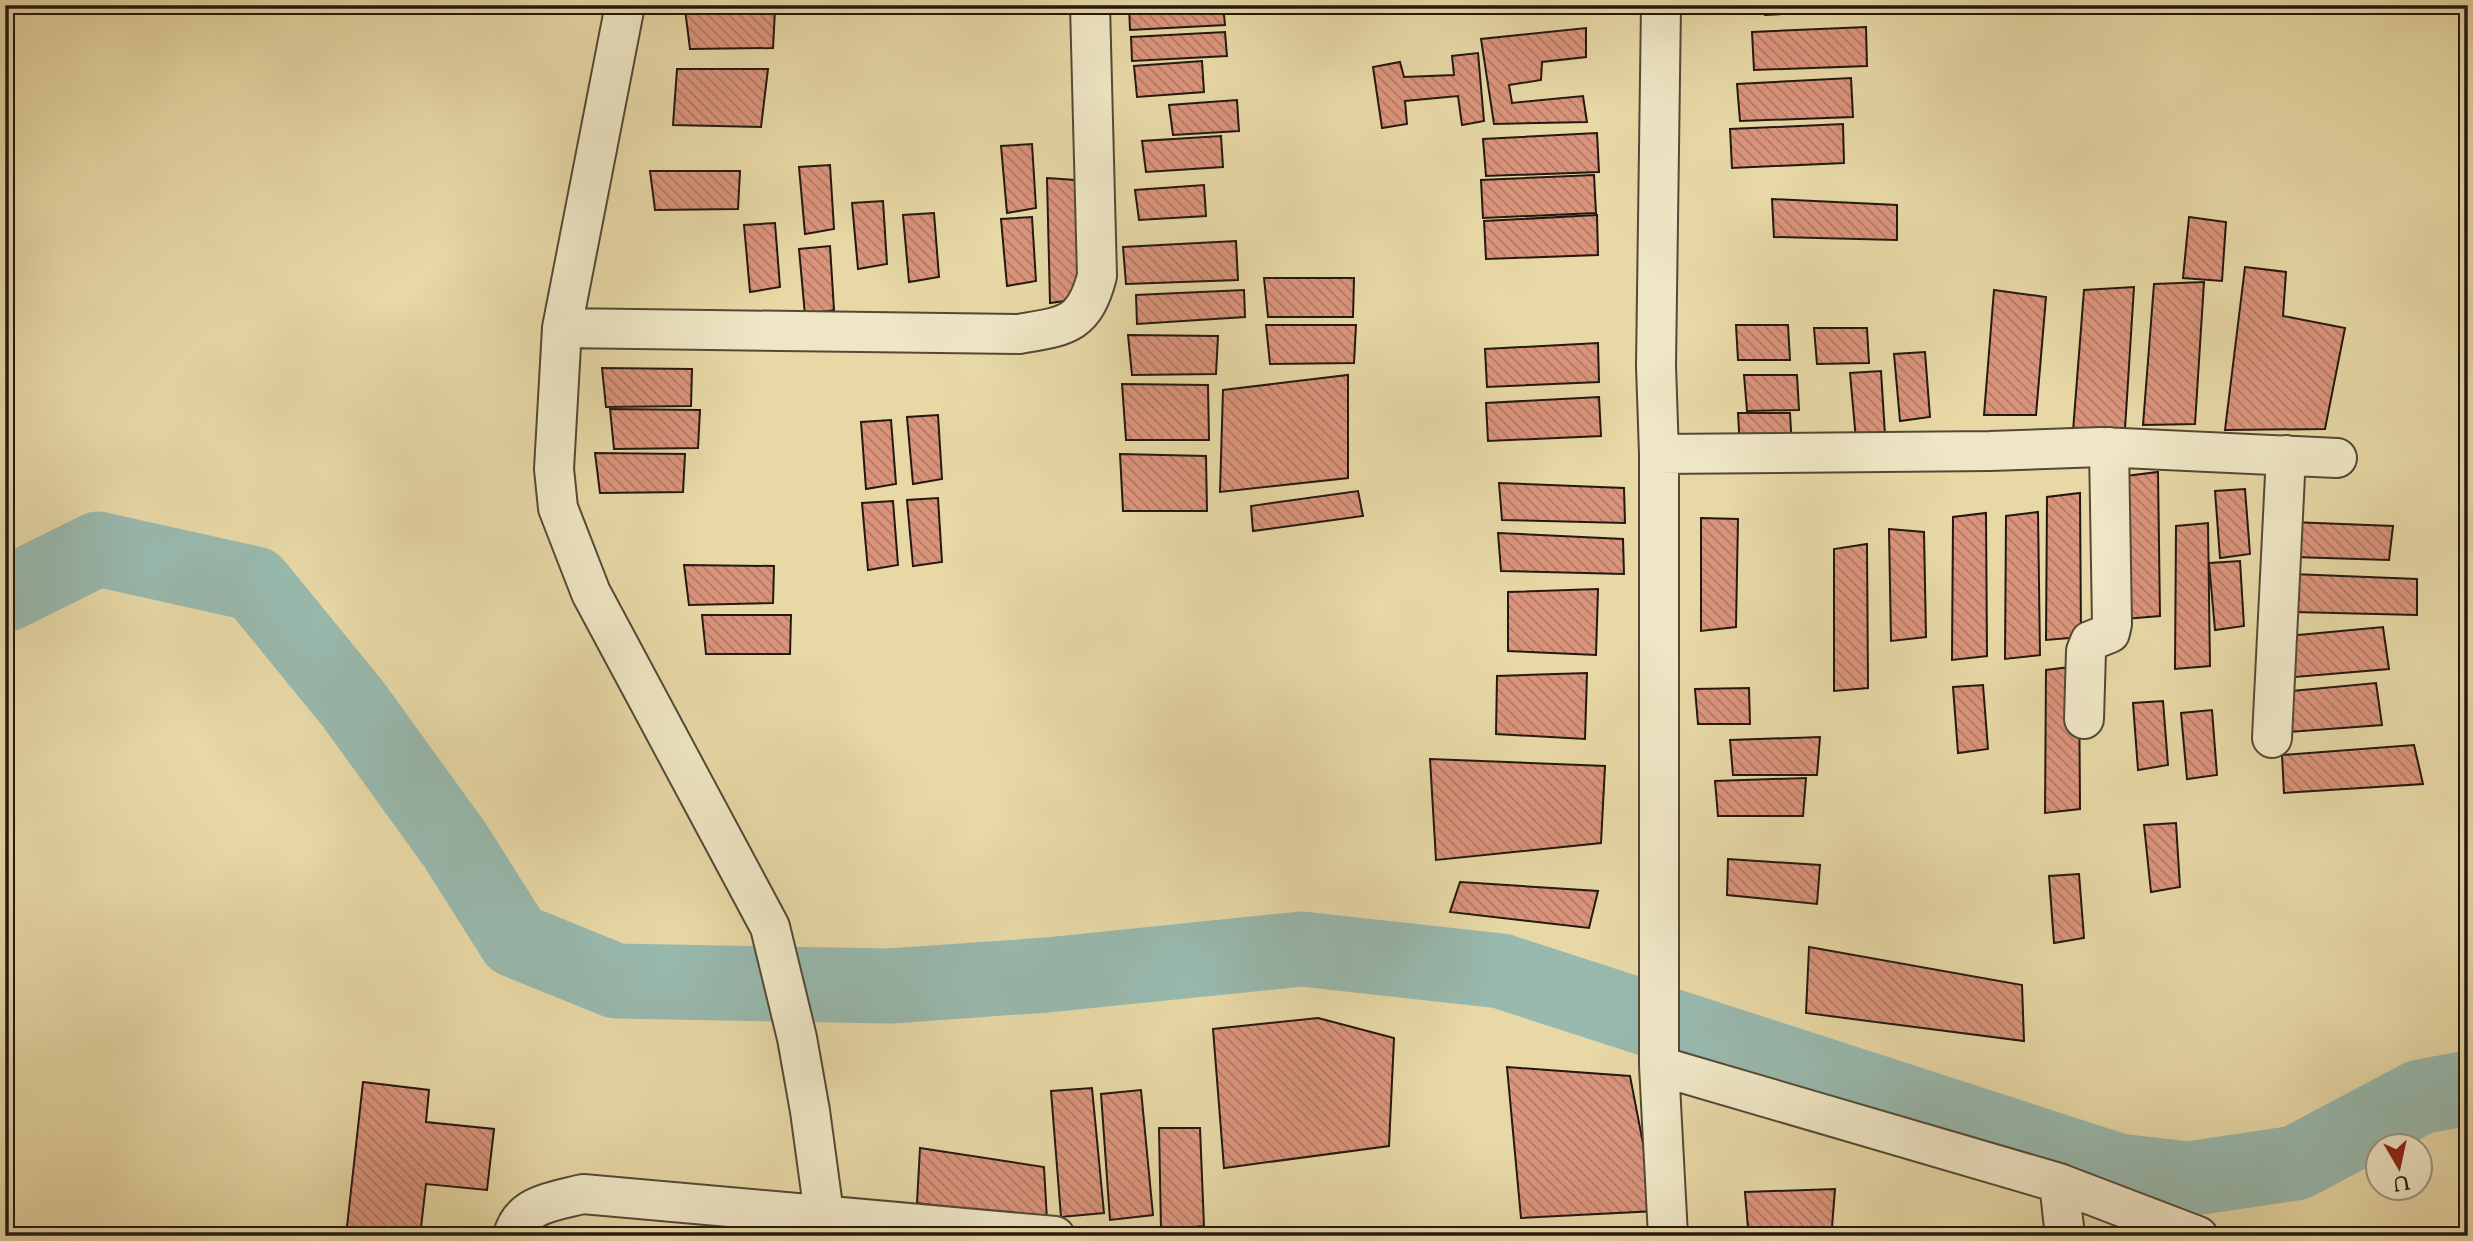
<svg xmlns="http://www.w3.org/2000/svg" width="2473" height="1241" viewBox="0 0 2473 1241" font-family="'Sorts Mill Goudy',serif">
<style>
.lines{fill:none;stroke-linecap:round;stroke-linejoin:round}
.river{stroke:#98b9ae;stroke-width:75}
.building{fill:url(#building-back-hatch);stroke:#231910;stroke-width:2}
.minor-casing{stroke:#544936;stroke-width:42}
.minor{stroke:#efe6c5;stroke-width:38}
</style>
<defs>
<pattern id="building-back-hatch" width="6" height="6" patternUnits="userSpaceOnUse" patternTransform="scale(1.75)"><rect width="6" height="6" fill="#db947c"/><path d="M-1 5l2 2M0 0l6 6M5-1l2 2" fill="none" stroke="#b17864"/></pattern>
</defs>
<rect width="100%" height="100%" fill="#e7d8a6"/>
<filter id="stains"><feTurbulence type="fractalNoise" baseFrequency=".00286" numOctaves="4"/><feColorMatrix values="0 0 0 0 .2 0 0 0 0 .09 0 0 0 0 .02 0 0 0 .5 -.17"/></filter>
<radialGradient id="worn" r=".72"><stop offset=".6" stop-color="#630" stop-opacity="0"/><stop offset="1" stop-color="#630" stop-opacity=".3"/></radialGradient>
<g class="lines">
<path class="river" d="M5 595 98 549 255 584 353 704 455 845 515 940 616 981 890 986 1047 975 1302 949 1501 971 2118 1171 2188 1179 2296 1163 2420 1097 2468 1088"/>
</g>
<path class="building" d="M903 5H936L935 9 903 10Z
M1004 5H1029V8L1004 11Z
M1129 5H1223L1225 25 1130 30Z
M1764 5H1877V9L1765 15Z
M685 9 775 10 773 48 690 49Z
M1866 27 1867 66 1754 70 1752 32Z
M1586 28V57L1542 62 1541 80 1509 85 1512 103 1583 96 1587 122 1494 124 1481 39Z
M1225 32 1227 56 1132 61 1131 37Z
M1478 53 1484 121 1462 125 1458 96 1405 101 1407 124 1382 128 1373 67 1400 62 1404 77 1454 75 1452 56Z
M1202 61 1204 92 1137 97 1134 66Z
M677 69H768L761 127 673 125Z
M1851 78 1853 117 1740 121 1737 84Z
M1237 100 1239 131 1173 135 1169 105Z
M1843 124 1844 163 1732 168 1730 129Z
M1597 133 1599 172 1486 176 1483 139Z
M1221 136 1223 167 1146 172 1142 141Z
M1032 144 1036 208 1007 213 1001 146Z
M830 165 834 229 805 234 799 167Z
M650 171H740L738 209 655 210Z
M1594 175 1596 213 1483 218 1481 180Z
M1047 178 1075 180 1079 299 1050 303Z
M1204 185 1206 216 1139 220 1135 190Z
M1772 199 1897 205V240L1774 237Z
M883 201 887 264 858 269 852 203Z
M934 213 939 277 909 282 903 215Z
M1597 215 1598 255 1486 259 1484 221Z
M1032 217 1036 281 1007 286 1001 219Z
M2189 217 2226 222 2222 281 2183 278Z
M775 223 780 287 750 292 744 225Z
M1236 241 1238 280 1126 284 1123 247Z
M830 246 834 310 805 315 799 249Z
M2245 267 2286 272 2283 316 2345 328 2325 429 2225 430Z
M1264 278H1354L1353 317H1268Z
M2204 282 2195 424 2143 425 2154 284Z
M2134 287 2125 429 2073 431 2084 290Z
M1244 290 1245 317 1137 324 1136 295Z
M1994 290 2046 297 2036 415H1984Z
M1266 325H1356L1354 363 1270 364Z
M1736 325H1788L1790 360H1738Z
M1814 328H1867L1869 363 1817 364Z
M1128 335 1218 336 1216 374 1132 375Z
M1598 343 1599 382 1487 387 1485 349Z
M1925 352 1930 417 1900 421 1894 354Z
M602 368 692 369 691 406 606 407Z
M1881 371 1885 435 1856 440 1850 373Z
M1348 375V478L1220 492 1223 390Z
M1744 375H1797L1799 410 1747 411Z
M1122 384 1208 385 1209 440H1126Z
M1599 397 1601 436 1488 441 1486 403Z
M610 409 700 410 698 448 614 449Z
M1738 413H1790L1792 448H1740Z
M938 415 942 479 913 484 907 417Z
M891 420 896 484 866 489 861 422Z
M595 453 685 454 683 492 600 493Z
M1120 454 1206 456 1207 511H1123Z
M2158 472 2160 616 2125 619 2126 476Z
M1499 483 1624 488 1625 523 1502 520Z
M2245 489 2250 554 2220 558 2215 491Z
M1358 491 1363 516 1253 531 1251 506Z
M2080 493 2081 637 2046 640 2047 497Z
M938 498 942 562 913 566 907 500Z
M893 501 898 565 868 570 862 503Z
M2038 512 2040 655 2005 659 2006 516Z
M1986 513 1987 656 1952 660 1953 517Z
M1701 518 1738 519 1736 627 1701 631Z
M2291 522 2393 526 2389 560 2293 557Z
M2208 523 2210 666 2175 669 2176 526Z
M1889 529 1924 532 1926 637 1891 641Z
M1498 533 1623 539 1624 574 1501 571Z
M1867 544 1868 688 1834 691V549Z
M2240 561 2244 626 2215 630 2209 563Z
M684 565 774 566 773 603 689 605Z
M2292 574 2417 579V615L2294 612Z
M1598 589 1596 655 1508 651V592Z
M702 615H791L790 654H706Z
M2383 627 2389 669 2295 677 2288 636Z
M2079 666 2080 809 2045 813 2046 670Z
M1587 673 1585 739 1496 734 1497 676Z
M2376 683 2382 725 2289 732 2280 692Z
M1983 685 1988 749 1958 753 1953 687Z
M1749 688 1750 724H1698L1695 689Z
M2163 701 2168 765 2138 770 2133 703Z
M2212 710 2217 775 2187 779 2181 713Z
M1820 737 1817 775H1733L1730 740Z
M2414 745 2423 784 2284 793 2282 755Z
M1430 759 1605 766 1601 843 1436 860Z
M1806 778 1803 816H1718L1715 781Z
M2176 823 2180 887 2151 892 2144 825Z
M1728 859 1820 865 1817 904 1727 895Z
M2079 874 2084 938 2054 943 2049 876Z
M1460 882 1598 891 1589 928 1450 912Z
M1809 947 2022 985 2024 1041 1806 1013Z
M1318 1018 1394 1038 1389 1146 1224 1168 1213 1029Z
M1507 1067 1630 1076 1656 1211 1521 1218Z
M363 1082 429 1090 426 1122 494 1129 487 1190 426 1184 420 1236H346Z
M1092 1088 1104 1213 1061 1217 1051 1091Z
M1141 1090 1153 1215 1110 1220 1101 1094Z
M1159 1128H1200L1204 1226 1161 1230Z
M920 1148 1044 1167 1047 1220 917 1203Z
M1835 1189 1832 1227 1748 1228 1745 1192Z"/>
<g class="lines">
<defs>
<path id="minor" d="M625 5 562 328 554 469 558 508 591 593 770 927 797 1038 810 1111 824 1214 825 1236
M562 328 1019 334C1065 326 1084 326 1097 276L1090 5
M1659 454 1990 451 2101 447 2337 458
M2084 719 2086 651 2090 641 2110 633 2112 624 2109 447
M2272 738 2286 455
M1659 1066V454L1656 366 1661 5
M2059 1183 2065 1236
M513 1236C520 1204 555 1201 583 1194L1055 1236
M1668 1236 1659 1066 2059 1183 2198 1236"/>
</defs>
<use href="#minor" class="minor-casing"/>
<use href="#minor" class="minor"/>
</g>
<rect width="2473" height="1241" fill="none" stroke="#e7d8a6" stroke-width="28"/>
<rect x="7" y="7" width="2459" height="1227" fill="none" stroke="#231910" stroke-width="3.5"/>
<rect x="14" y="14" width="2445" height="1213" fill="none" stroke="#231910" stroke-width="2"/>
<g transform="translate(2399 1167) rotate(171)"><circle r="33" fill="#efe6c5" stroke="#9d947d" stroke-width="2"/>
<path d="M0-5L12 26L0 18L-12 26Z" fill="#8f2418"/>
<text y="-10" font-size="19" font-weight="bold" text-anchor="middle" fill="#231910">U</text>
</g>
<rect width="100%" height="100%" filter="url(#stains)"/>
<rect width="100%" height="100%" fill="url(#worn)"/>
</svg>
